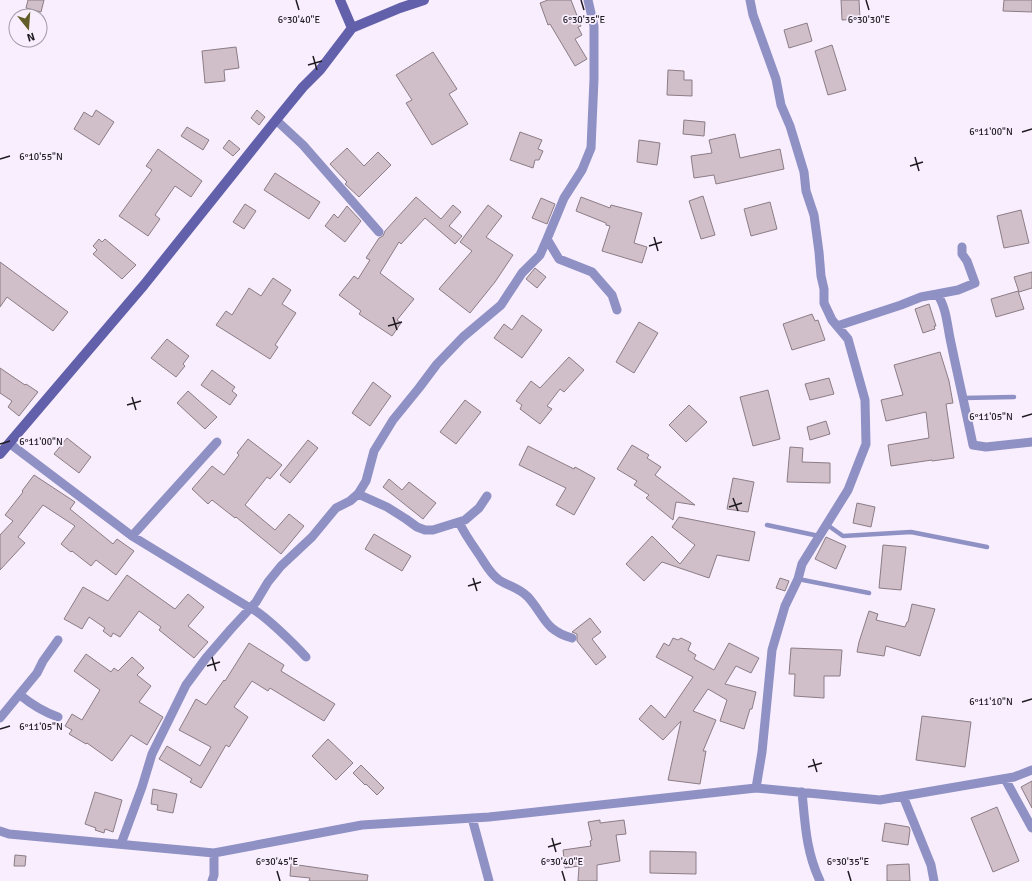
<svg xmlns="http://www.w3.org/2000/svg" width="1032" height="881" viewBox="0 0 1032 881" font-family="Signika,sans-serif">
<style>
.building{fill:#d0bfc8;stroke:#8c7c85}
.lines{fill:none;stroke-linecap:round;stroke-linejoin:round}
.lane{stroke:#8f90c4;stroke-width:4.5}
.street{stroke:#8f90c4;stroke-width:9}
.secondary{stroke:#6260aa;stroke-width:10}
.ticks{fill:none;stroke:#201c22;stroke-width:1.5}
.ticks-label{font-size:10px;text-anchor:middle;fill:#201c22;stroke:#f8eefe;stroke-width:3.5;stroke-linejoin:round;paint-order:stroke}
</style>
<rect width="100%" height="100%" fill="#f8eefe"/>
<path class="building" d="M28 0H44L41 12 26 8Z
M548 0H571L581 26 578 27 582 35 575 39 587 59 575 66 550 24 548 25 540 3Z
M841 0H859L860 19 842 20Z
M1004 0H1032V12L1003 11Z
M807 23 812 41 789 48 784 30Z
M832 45 846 90 828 95 815 51Z
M236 47 239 68 224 70 225 81 205 83 202 51Z
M433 52 457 89 449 94 468 124 432 145 406 103 412 100 396 75Z
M668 70 684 71V80H692V96L667 95Z
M96 110 114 122 99 145 74 129 84 112 92 117Z
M257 110 265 117 259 125 251 118Z
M684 120 705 122 704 136 683 134Z
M187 127 209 140 203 150 181 136Z
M520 132 542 140 538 149 543 151 539 160H535L533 168 510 160Z
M735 134 740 158 780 149 784 169 716 184 714 175 694 178 691 156 712 153 709 140Z
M229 140 240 149 233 156 223 148Z
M639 140 660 143 657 165 637 162Z
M347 148 364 166 378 152 391 165 359 197 345 184 347 182 330 164Z
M158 149 202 181 191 197 175 186 155 215 160 219 148 236 119 216 152 170 146 166Z
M275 173 320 202 309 219 264 190Z
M703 196 715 235 701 239 689 201Z
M416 197 441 219 453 205 461 212 449 226 462 236 455 244 425 218 401 244 399 242 380 273 414 299 397 320 401 323 392 336 359 314 361 311 339 295 354 276 358 279 370 260 366 258 379 238 383 236 385 231Z
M581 197 610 208 611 205 642 213 634 243 647 247 642 263 602 251 610 226 606 225V223L576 211Z
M541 198 555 204 547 224 532 218Z
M770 202 777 229 751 236 744 209Z
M245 204 256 211 244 229 233 222Z
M488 205 502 216 486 237 513 255 495 282 470 313 439 289 472 251 460 242Z
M347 206 361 221 345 242 325 226 334 214 338 218Z
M1021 210 1029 243 1004 248 997 216Z
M99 239 102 242 105 239 136 265 122 279 93 254 97 250 93 246Z
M0 262 68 312 53 331 7 297 0 307Z
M535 268 546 277 537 288 526 279Z
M1032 272V288L1019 292 1014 277Z
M273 278 291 290 282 304 296 313 275 345 278 347 270 359 216 325 226 311 232 315 249 288 261 296Z
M1018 291 1024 309 996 317 991 299Z
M929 304 936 326H934L935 329 923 333 915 309Z
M812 314 815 321 818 320 825 340 792 350 783 324Z
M522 315 542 330 522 358 494 338 504 324 512 330Z
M639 322 658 333 634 373 616 362Z
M167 339 189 356 183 364 185 366 176 377 151 358Z
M940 352 949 381 953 403 946 404 954 458 932 461V460L891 466 888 445 929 438 926 412 886 421 881 400 903 395 894 365Z
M569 357 584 370 564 392 560 389 547 406 552 409 540 424 520 409 522 405 516 401 531 381 540 388Z
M0 368 25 385 26 384 38 392 19 416 8 407 12 401 0 393Z
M212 370 235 387 232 391 237 395 230 405 201 385Z
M829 378 834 394 810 400 805 384Z
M373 382 391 396 370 426 352 413Z
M768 390 780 439 753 446 740 397Z
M188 391 217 417 205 429 177 403Z
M465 400 481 412 456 444 440 432Z
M689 405 707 422 686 442 669 425Z
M826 421 830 434 810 440 807 427Z
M67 438 91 457 79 473 54 454Z
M248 439 282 465 270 479 267 477 245 505 275 530 289 514 304 526 281 554 236 517 235 518 212 500 208 504 192 489 212 466 224 475 239 455 237 453Z
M308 440 318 448 290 483 280 475Z
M632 445 649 455 647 458 661 467 655 475 695 505 676 502 673 520 646 498 649 495 634 485 637 481 617 469Z
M528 446 574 469 575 467 595 478 574 515 556 505 566 488 519 465Z
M790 447 803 448 802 462 830 463V483L787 482Z
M34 475 75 502 70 509 113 544 117 539 134 551 116 575 96 560 91 566 72 551 71 552 61 544 75 526 43 505 18 537 25 543 0 570V535L13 521 5 515 23 492 22 491Z
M733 478 754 482 748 512 727 509Z
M389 479 402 490 409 482 436 503 423 519 383 487Z
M857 503 875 507 871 527 853 523Z
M679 517 755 532 749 561 717 555 709 578 662 562 644 581 626 564 652 536 680 564 695 545 672 527Z
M374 534 411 556 402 571 365 549Z
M826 537 846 546 836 569 815 559Z
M883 545 906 547 901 590 879 588Z
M127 575 175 609 188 594 204 607 188 626 208 642 194 658 159 630 161 627 139 611 120 637 113 633 111 637 103 631 105 628 89 617 82 629 64 619 83 587 108 601Z
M780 578 789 581 785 591 776 588Z
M912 604 935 609 920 656 886 646 884 656 857 652 859 642 869 611 878 614 876 620 905 627 907 622H908Z
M590 618 601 632 592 639 606 657 596 665 577 641V634L572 632Z
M673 638 678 640 681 638 691 643 688 650 696 655 694 659 714 670 729 643 759 658 751 673 736 666 725 684 756 692 752 709H750L744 729 720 721 727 700 708 689 693 711 716 720 703 751H706L700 784 668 780 681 721 663 740 639 719 651 705 665 718 693 677 656 657 664 643 669 646Z
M249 643 284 665 281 671 335 704 324 721 270 688 268 691 252 681 234 707 248 717 229 747 226 745 201 788 190 782 192 779 159 759 167 746 200 766 211 747 179 730 196 699 206 705 224 680 225 681Z
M791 648 842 650 840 676H824V698L794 696 795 674H789Z
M86 654 111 672 114 668 118 671 132 657 144 668 137 675 151 686 139 702 163 717 147 745 131 735 112 761 87 743 86 744 69 734 72 730 65 726 72 714 82 720 100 690 74 671Z
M922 716 971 722 965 767 916 760Z
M328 739 353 763 336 780 312 756Z
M361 765 384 788 377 795 366 784 365 785 353 773Z
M1032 781V808L1021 787Z
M153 789 177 794 173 813 157 810 158 805 151 804Z
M95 792 122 800 113 832 105 829 104 833 95 830 96 828 85 824Z
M997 807 1019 861 993 872 971 818Z
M600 820V823L624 820 626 834 616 835 620 861 597 865V881H578L579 866 565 868 563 850 591 846 590 841 592 840 588 822Z
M885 823 909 827 910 830 908 845 882 841Z
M650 851 696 852V874L650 873Z
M15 855 26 856 25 866H14Z
M291 864 368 875 367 881H309L310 878 290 876Z
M909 864 910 881H887V865Z"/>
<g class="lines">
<path class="lane" d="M963 398 1014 397
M826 524 843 536 911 532 987 547
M767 525 819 536
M798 579 869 593"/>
<path class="street" d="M588 0 594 26V79L591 148 582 170 564 198 547 239 559 259 592 272 612 295 617 310
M750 0 753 15 776 79 781 105 790 126 804 172 806 191 814 215 819 252 821 276 824 289V303L832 320 848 339 865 400 866 444 848 490 802 564 798 579 785 606 772 650 762 752 756 788
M276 120 303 145 379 232
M937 294 958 290 975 283 967 261 962 254V247
M837 326 901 305 921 297 937 294C947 308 947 326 951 343 958 377 966 411 973 445L986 447 1032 442
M9 443 132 536 217 442
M358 494 387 507 406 519 417 527 425 530H433L465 520 479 508 487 496
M459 522C464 533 471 543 478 553 485 563 489 573 499 580 510 587 518 587 528 597 545 616 544 630 572 638
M132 536 250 608C262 612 296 646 306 657
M20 695C31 704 44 712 58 717
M0 718 37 673 43 661 58 640
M1005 779 1032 828
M802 792C805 823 806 852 820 881
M903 796 931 865 934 881
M472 818 489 881
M0 831 9 834 214 853 362 825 489 817 756 788 880 800 1014 777 1032 770
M121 844 142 787 152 754 186 685 206 658 231 629 256 602 268 582 281 566 312 537 336 508 350 501 358 494 366 481 374 451 393 420 419 388 437 364 463 337 501 305 522 273 540 255 547 239
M212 881 214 875V853"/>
<path class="secondary" d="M340 0 352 28
M0 454 144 285 276 120 303 87 320 70 352 28 400 8 424 0"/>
</g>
<path class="ticks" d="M296 0 299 10M581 0 584 10M866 0 869 10M313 56 317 70M308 65 322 61M1022 132 1032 129M915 157 919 171M0 159 10 156M910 166 923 162M654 237 658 251M649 246 662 242M393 317 397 330M388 326 402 322M132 397 136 410M127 405 141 401M1022 417 1032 414M0 444 10 441M733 498 738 511M729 507 742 503M473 578 477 591M468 586 481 582M212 657 216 671M207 666 220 662M1022 702 1032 699M0 729 10 726M813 759 817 772M808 767 822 763M552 838 556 852M548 847 561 843M277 871 280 881M562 871 565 881M848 871 851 881"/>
<g class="ticks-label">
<text x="299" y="23">6°30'40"E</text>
<text x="584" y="23">6°30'35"E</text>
<text x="869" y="23">6°30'30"E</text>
<text x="991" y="135">6°11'00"N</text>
<text x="41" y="160">6°10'55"N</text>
<text x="991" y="420">6°11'05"N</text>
<text x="41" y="445">6°11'00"N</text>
<text x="991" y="705">6°11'10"N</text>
<text x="41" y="730">6°11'05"N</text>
<text x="277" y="865">6°30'45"E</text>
<text x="562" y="865">6°30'40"E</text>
<text x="848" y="865">6°30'35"E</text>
</g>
<g transform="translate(28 28) rotate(163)"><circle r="19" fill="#f8eefe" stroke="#a29aa6"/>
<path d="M0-3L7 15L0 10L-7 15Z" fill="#625d29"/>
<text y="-6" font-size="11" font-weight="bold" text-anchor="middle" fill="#201c22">N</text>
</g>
</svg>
